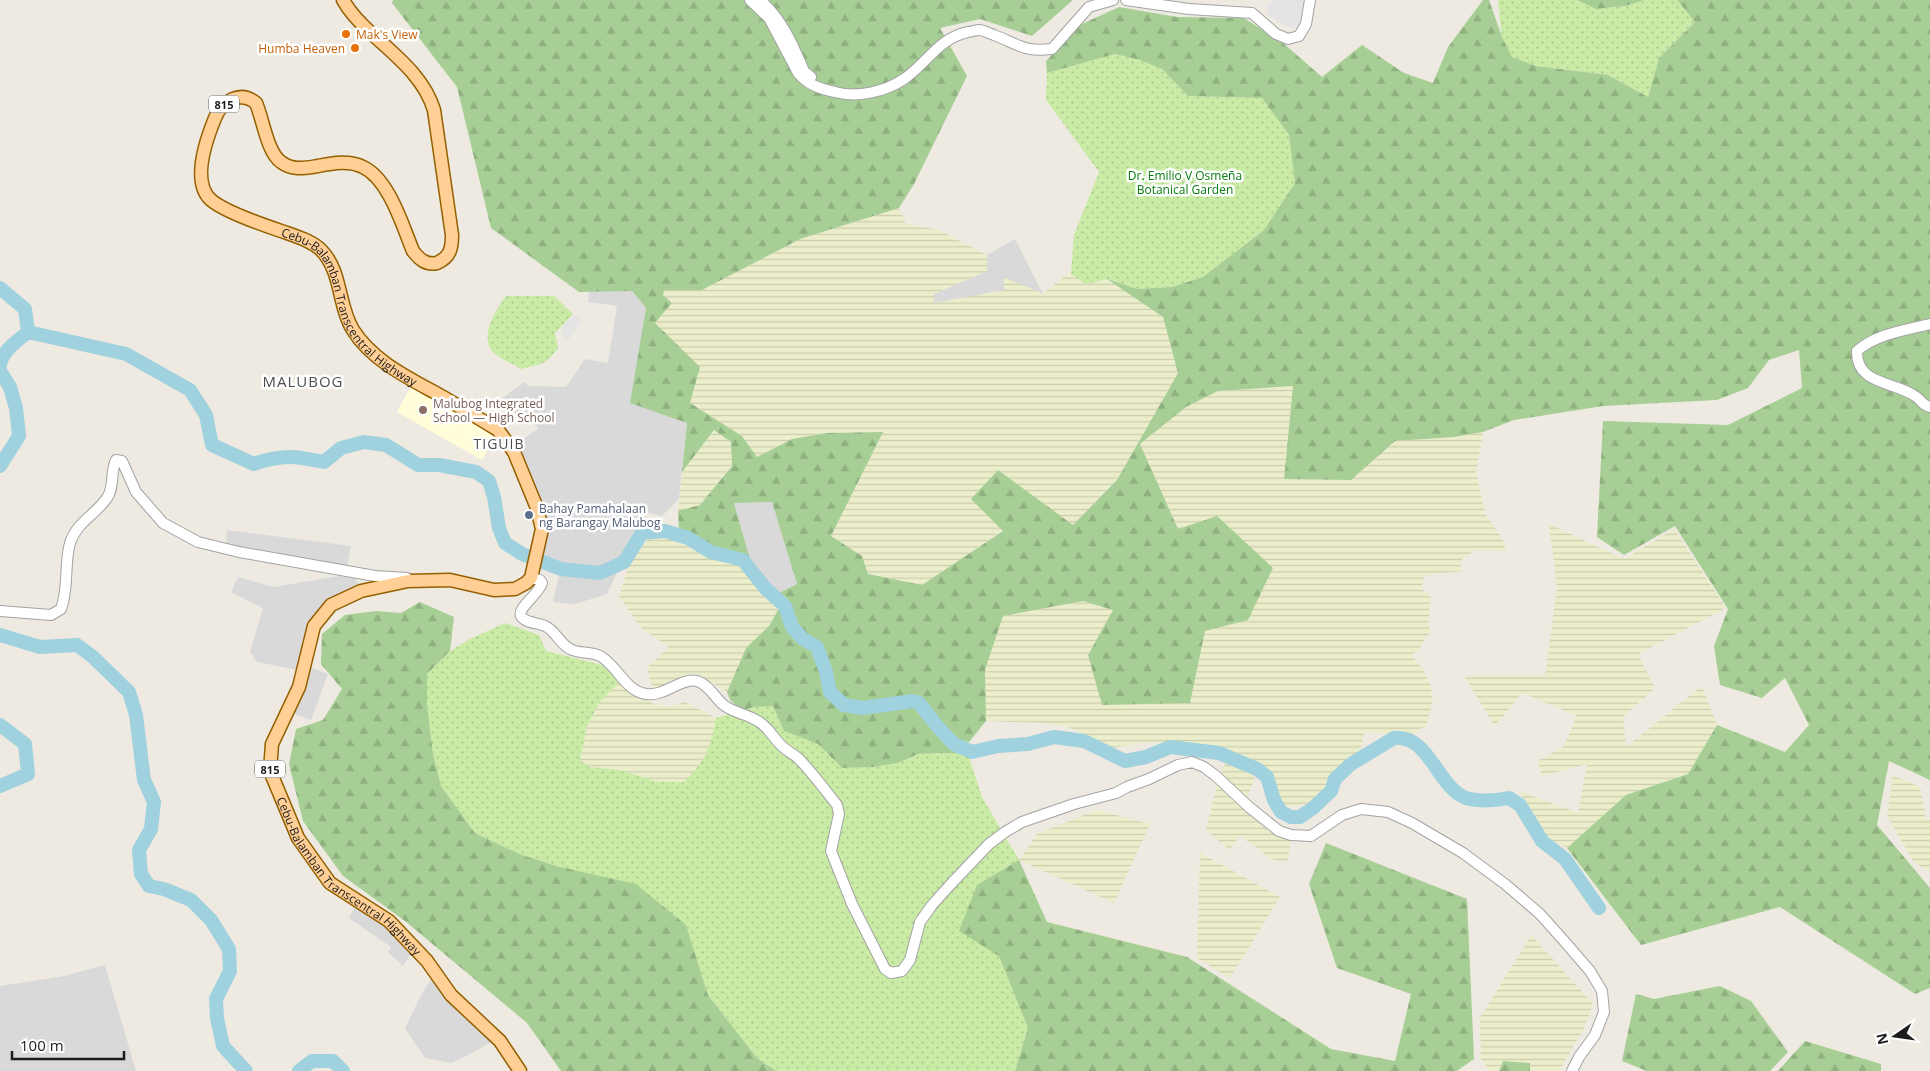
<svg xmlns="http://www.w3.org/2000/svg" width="1930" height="1071" viewBox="0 0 1930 1071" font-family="'Open Sans',sans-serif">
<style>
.residential{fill:#dad9d9}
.education{fill:#fffed9}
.farmland{fill:url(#farmland-rules)}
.grass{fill:url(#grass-dots)}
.forest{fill:url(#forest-firs)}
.parking{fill:#e4e4e4}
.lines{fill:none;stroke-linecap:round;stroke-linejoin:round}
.river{stroke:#a0d1de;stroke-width:14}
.minor-casing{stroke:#a3a3a3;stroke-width:12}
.major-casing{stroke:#946000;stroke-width:15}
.minor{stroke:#fff;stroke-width:10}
.major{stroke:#ffcf96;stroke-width:12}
.food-dot{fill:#e8710a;stroke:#fff;stroke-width:2}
.education-dot{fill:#8d6e63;stroke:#fff;stroke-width:2}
.service-dot{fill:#5c6f8a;stroke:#fff;stroke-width:2}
.labels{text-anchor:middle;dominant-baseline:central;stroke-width:5;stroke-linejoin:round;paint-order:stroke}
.shield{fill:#fff;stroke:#606060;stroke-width:1}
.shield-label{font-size:11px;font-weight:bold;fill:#1c1c1c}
.food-label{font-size:12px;fill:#c56008;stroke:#fff;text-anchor:start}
.park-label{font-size:12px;fill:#087d0f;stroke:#fff}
.street-label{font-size:12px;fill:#1c1c1c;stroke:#fff}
.education-label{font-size:12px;fill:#785e54;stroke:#fff;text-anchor:start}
.service-label{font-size:12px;fill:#4e5e75;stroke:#fff;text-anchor:start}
.neighbourhood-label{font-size:14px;letter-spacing:1px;fill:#4f4f4f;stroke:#fff}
.quarter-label{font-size:15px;letter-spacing:1px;fill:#4f4f4f;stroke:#fff}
</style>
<defs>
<pattern id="farmland-rules" width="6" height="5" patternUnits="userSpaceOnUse" patternTransform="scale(1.25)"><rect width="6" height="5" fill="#eceecb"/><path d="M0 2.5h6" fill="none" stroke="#caccae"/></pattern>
<pattern id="grass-dots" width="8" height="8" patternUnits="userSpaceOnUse" patternTransform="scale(1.25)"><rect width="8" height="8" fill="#c9eba5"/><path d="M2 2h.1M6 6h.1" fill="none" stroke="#acc98d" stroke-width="1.8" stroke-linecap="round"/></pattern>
<pattern id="forest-firs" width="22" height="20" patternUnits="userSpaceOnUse" patternTransform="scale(1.25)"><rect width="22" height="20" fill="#a7cf95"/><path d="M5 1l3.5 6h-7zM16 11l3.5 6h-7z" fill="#8fb180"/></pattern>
</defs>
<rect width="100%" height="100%" fill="#eeeae1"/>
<path class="residential" d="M1015 239 1043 294 1003 277 1005 290 934 303V294L986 271 987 255Z
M590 280 623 281 646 308 631 403 687 423 679 499 662 516 645 512 607 594 575 604 553 602 561 565 541 555 542 544 514 446 539 428 498 401 525 382 529 386 566 387 585 359 608 363 617 306 588 302Z
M772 502 798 584 770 597 754 577 734 503Z
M227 530 351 546 347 569 226 546Z
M339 576 355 578 360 586 328 602 298 670 257 662 250 652 263 608 231 592 238 577 274 587Z
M310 667 328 674 311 720 292 713Z
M356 904 388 924 413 950 403 966 388 952 391 947 349 918Z
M105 965 136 1071H0V986L64 976Z
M433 976 494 1041 452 1063 425 1058 405 1028 421 995Z"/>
<path class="education" d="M412 384 496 436 482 460 397 412Z"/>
<path class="farmland" d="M899 208 906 224 939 230 987 255V271L934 294V303L1005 290 1003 277 1043 294 1068 273 1086 284 1107 279 1163 317 1178 373 1117 480 1073 525 1003 530 922 585 868 574 862 556 831 536 883 432 827 433 792 439 757 458 742 436 690 403 655 323 672 303 663 295 664 290H702L800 239Z
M1293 386 1284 479 1351 480 1395 441 1454 437 1483 432 1476 471 1485 514 1503 540 1506 551 1475 550 1460 561 1462 571 1425 575 1421 588 1431 597 1428 625 1431 632 1425 638 1419 651 1411 655 1422 668 1430 684 1433 699 1426 726 1408 736 1365 731 1360 751 1310 803 1281 808 1269 770 1258 762 1228 753 1181 742 1143 743 1114 748 1068 727 1040 723 986 721 985 670 1003 616 1083 601 1113 610 1088 655 1190 703 1205 631 1248 620 1178 529 1140 444 1186 407 1218 391Z
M714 430 731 442 732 465 700 505 678 511 682 472Z
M1549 524 1624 559 1674 529 1726 608 1638 654 1655 688 1623 717 1626 747 1702 686 1717 725 1688 774 1626 795 1567 848 1544 836 1519 791 1578 813 1587 764 1542 776 1538 761 1564 746 1577 716 1522 693 1495 726 1464 676H1545L1557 588Z
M661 536 738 564 778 610 769 626 746 648 727 692 697 673 683 677 654 692 647 668 669 647 640 627 619 596 631 561 649 538Z
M620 681 631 693 655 704 669 707 685 702 716 718 712 742 697 769 684 782H657L620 770 589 767 580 760 587 726 599 703Z
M1225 762 1256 775 1247 797 1221 775Z
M1893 775 1920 787 1926 819H1930V872L1913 861 1887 816Z
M1217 785 1276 836 1291 839 1288 861 1271 859 1240 835 1230 850 1206 830Z
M1097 810 1150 824 1114 903 1019 860 1037 834Z
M1200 853 1280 897 1230 978 1197 958Z
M1531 935 1593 1004 1584 1028 1559 1071H1530V1063L1503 1061 1499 1071H1490L1481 1059 1480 1018Z"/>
<path class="grass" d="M1498 0H1577L1596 9 1625 6 1645 0H1677L1695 22 1659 58 1648 97 1608 75 1536 66 1512 57 1502 38Z
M1115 54 1140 60 1162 69 1188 96 1262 98 1289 135 1295 183 1264 230 1203 277 1172 287 1137 289 1107 279 1086 284 1071 274 1074 235 1099 172 1046 100 1047 73Z
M506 296H554L573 314 555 333 558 348C546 365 541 364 521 369 513 364 501 359 494 353 478 337 496 310 506 296Z
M505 623 539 635 546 651 602 665 620 681 599 703 587 726 580 760 589 767 620 770 657 782H684C705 761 711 747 716 718L753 707 773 706 784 731 818 744 842 768 873 767 898 763 918 754 943 753 968 754 982 797 1019 860 977 885 999 956 1028 1028 1015 1071H776L757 1058 708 995 686 925 560 867 522 855 475 833 441 786 433 754 427 704V674L450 651 470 639Z"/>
<path class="forest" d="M393 0H1073L1032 36 980 19 940 28 967 76 914 184 899 208 800 239 702 290H664L663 295 672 303 655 323 700 367 690 403 742 436 757 457 792 439 827 433 883 432 831 536 862 556 868 574 922 585 1003 531 971 499 998 470 1073 525 1117 480 1178 373 1163 317 1107 279 1137 289 1172 287 1203 277 1264 230 1295 183 1289 135 1262 98 1188 96 1162 69 1140 60 1115 54 1047 73 1046 61 1082 24 1119 7 1177 17 1244 18 1283 43 1322 77 1362 45 1404 73 1433 83 1448 47 1483 0H1489L1502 37 1512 57 1536 66 1608 75 1648 97 1659 58 1695 22 1677 0H1930V780L1889 761 1877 825 1930 888V988L1915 994 1780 907 1641 945 1567 848 1626 795 1688 774 1717 725 1785 752 1809 725 1785 678 1762 698 1720 685 1714 646 1728 609 1675 526 1624 555 1597 537 1603 421 1728 425 1802 388 1799 350 1769 360 1748 388 1717 400 1603 406 1514 420 1483 432 1454 437 1395 441 1351 480 1284 479 1293 386 1218 391 1186 407 1140 444 1178 529 1217 516 1273 568 1248 620 1205 631 1190 703 1102 705 1088 655 1113 610 1083 601 1003 616 985 670 986 721 969 742 958 740 948 733 923 701 913 697 861 702H845L837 695 830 668 821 643 807 636 796 624 788 602 779 593 797 584 772 502 734 503 750 560 713 550 694 535 679 530 678 511 700 505 732 466 731 442 714 430 682 472 687 423 630 403 646 308 632 291 579 292 491 228 457 87 392 3Z
M1577 0H1645L1625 6 1596 9Z
M420 602 454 617 450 651 427 674V704L433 754 441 786 475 833 522 855 560 867 636 884 686 925 708 995 757 1058 776 1071H561L527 1023 405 921 343 876 303 821 289 764 296 729 323 720 342 689 321 664 322 634 345 615 376 611 401 613Z
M783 607C791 631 791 639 816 649L827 694 842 707 863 709 903 707 913 703 917 704C934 729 942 737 968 754L943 753 918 754 898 763 873 767 842 768 818 744 784 731 773 706 753 707 742 711 730 700 727 692 746 648 769 626 778 610Z
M1326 843 1467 899 1474 1059 1457 1071H1015L1028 1028 999 956 959 931 977 885 1019 860 1047 922 1187 957 1331 1049 1395 1061 1411 994 1337 968 1309 884Z
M1720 986 1751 1001 1788 1052 1770 1071H1647L1622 1061 1636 994 1654 999Z
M1805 1041 1881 1064V1071H1778Z
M1503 1061 1530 1063V1071H1499Z"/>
<path class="parking" d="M1274 0H1309L1300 27 1293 28 1283 25 1268 14 1267 5Z
M573 315 577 316 581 321 568 340 563 337 561 328Z"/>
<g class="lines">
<path class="river" d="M0 288 25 309 28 332C17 341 2 351 0 365
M28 332 126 354 190 390 206 415 212 445 254 464C282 454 295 456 324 462L341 448 364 442 386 445 418 465H439L476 472 489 481 494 497 499 528 505 543 522 554 561 569 600 573 624 562 642 533 665 531 688 538 711 552 743 560 765 588 785 606 792 627 803 639 817 647 826 672 830 692 844 705 863 708 913 701 919 703 937 726 954 744 972 752 998 746 1028 744 1054 737 1084 741 1125 761 1146 757 1170 747 1219 753 1257 769 1267 777 1274 800 1281 812 1291 817H1300L1313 808 1331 791 1335 779 1351 764 1394 738C1429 734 1438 788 1466 798 1480 802 1494 801 1509 798L1520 805 1542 841 1565 859 1599 908
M0 371 10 387 16 408 19 436 0 466
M0 635 40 647 77 645 93 657 129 692 136 715 144 780 154 802 151 829 139 850 141 874 149 886 164 889 191 900 211 920 229 949 230 971 216 999 217 1018 223 1046 246 1071
M0 725 25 744 28 774 0 786
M299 1071 312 1061H333L343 1071"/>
<defs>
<path id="minor" d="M750 0 769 18 798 73C808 85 820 89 835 92 857 98 885 92 904 79 927 63 939 38 968 32 971 32 976 30 979 30 984 30 990 34 994 35 1020 45 1023 52 1052 49L1089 7 1113 0
M760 0C782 19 793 45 804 71L811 77
M1126 0 1189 9 1252 13 1276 34 1288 39 1299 36 1306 24 1310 0
M1930 324C1906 330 1876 334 1857 351 1856 385 1894 381 1915 396 1922 400 1920 404 1930 407
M531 578 540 580 542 583C539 594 517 608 521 616 525 623 538 623 545 626 556 631 560 644 570 649 579 654 590 651 600 656 618 666 624 690 646 694 664 697 682 677 697 681 710 685 715 699 725 706 735 713 746 714 756 720 767 725 772 736 780 744 785 750 792 753 798 758 812 772 825 790 837 805L839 814 831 851 852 904 885 969 891 973 902 971 910 960 920 922 932 905 950 885 989 844 1005 832 1022 822 1074 804 1116 793 1127 787 1149 779 1178 765 1192 762 1204 767 1216 776 1249 807 1279 831 1291 835 1311 836 1342 815 1361 809 1388 812 1412 823 1463 853 1505 884 1540 914 1565 942 1590 971 1602 991 1604 1012 1595 1035 1579 1057 1572 1071
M0 611 51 615 61 609C69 588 64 564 70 543 76 523 96 514 107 498 115 486 110 472 116 460L122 461 136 492 163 523 198 542 239 552 375 576 407 578"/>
<g id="major">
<path id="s1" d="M343 0C350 13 360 23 371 33 396 56 424 77 434 110L452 235C452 249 450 257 437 263 426 265 420 260 413 251 403 227 389 179 363 167 349 160 333 163 318 166 305 168 293 171 281 162 267 152 263 119 256 103 240 90 222 101 215 118 206 140 191 182 211 200 225 212 266 226 284 232 296 236 312 241 321 250 342 271 338 306 353 330 373 362 411 379 443 397 462 408 480 419 498 430L514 452 537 508 542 529 531 578 526 583 515 589 494 590 450 580 408 581 361 591 331 605 314 626 299 687 272 744 270 771 298 838 330 883 389 921 427 961 451 995 500 1041 520 1071"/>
</g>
</defs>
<use href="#minor" class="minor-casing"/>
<use href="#major" class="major-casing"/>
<use href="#minor" class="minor"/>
<use href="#major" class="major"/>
</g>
<g class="food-dot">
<circle cx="346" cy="34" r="5"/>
<circle cx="355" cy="48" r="5"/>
</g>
<circle class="education-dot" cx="423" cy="410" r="5"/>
<circle class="service-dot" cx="529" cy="515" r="5"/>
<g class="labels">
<g class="shield">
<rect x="209" y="95.5" width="30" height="17" rx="4"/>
<rect x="255" y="760.5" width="30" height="17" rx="4"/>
</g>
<g class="shield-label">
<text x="224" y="104">815</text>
<text x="270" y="769">815</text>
</g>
<g class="food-label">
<text x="356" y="34">Mak's View</text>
<text x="345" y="48" text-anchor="end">Humba Heaven</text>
</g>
<g class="park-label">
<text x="1185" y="175">Dr. Emilio V Osmeña<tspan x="1185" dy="14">Botanical Garden</tspan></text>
</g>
<g class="street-label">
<text stroke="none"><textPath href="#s1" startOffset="905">Cebu-Balamban Transcentral Highway</textPath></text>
<text stroke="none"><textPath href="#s1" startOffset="1790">Cebu-Balamban Transcentral Highway</textPath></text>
</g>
<g class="education-label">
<text x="433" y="403">Malubog Integrated<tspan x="433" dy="14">School — High School</tspan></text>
</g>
<g class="service-label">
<text x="539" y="508">Bahay Pamahalaan<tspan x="539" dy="14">ng Barangay Malubog</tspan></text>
</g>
<g class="neighbourhood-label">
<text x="499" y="443">TIGUIB</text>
</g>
<g class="quarter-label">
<text x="303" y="381">MALUBOG</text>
</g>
</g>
<g transform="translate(1895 1036) rotate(257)" stroke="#ffffff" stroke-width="4" paint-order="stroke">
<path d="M0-4L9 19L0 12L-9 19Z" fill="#1c1c1c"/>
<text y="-8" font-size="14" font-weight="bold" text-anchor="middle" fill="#1c1c1c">N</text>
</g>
<path d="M12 1051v8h112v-8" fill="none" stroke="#1c1c1c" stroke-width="2.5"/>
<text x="20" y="1051" font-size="15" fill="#1c1c1c" stroke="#ffffff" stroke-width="4" paint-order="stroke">100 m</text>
</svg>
